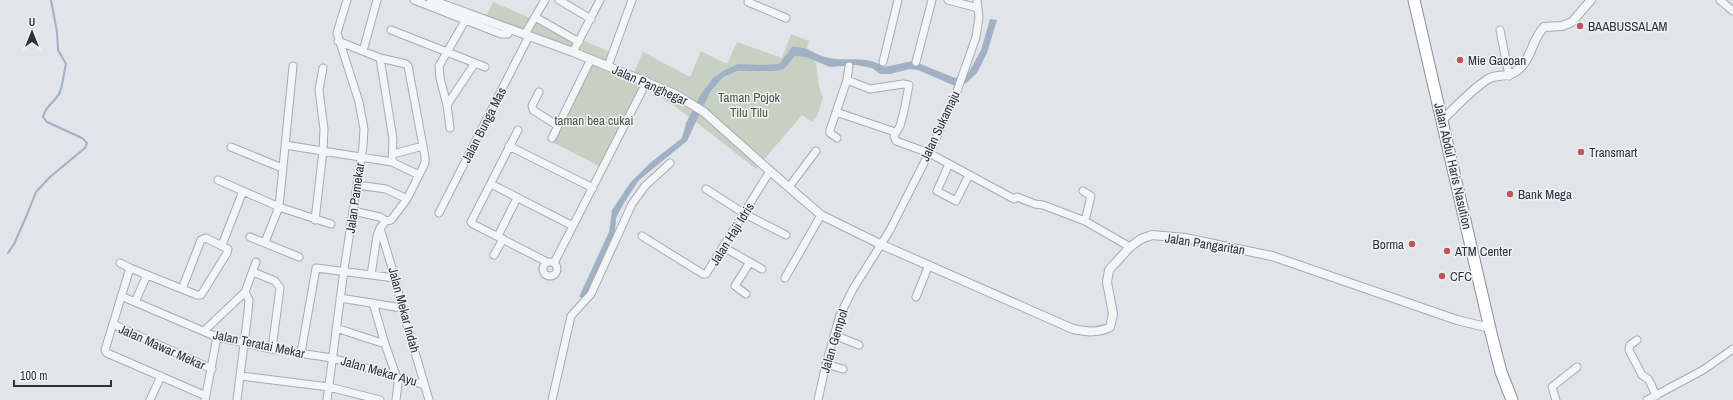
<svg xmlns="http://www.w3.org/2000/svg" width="1733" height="400" viewBox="0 0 1733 400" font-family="'Archivo Narrow',sans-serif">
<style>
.green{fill:#c6d1c3}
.water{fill:#a0b1c5}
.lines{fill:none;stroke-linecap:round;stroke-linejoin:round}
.stream{stroke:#a0b1c5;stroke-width:2}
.minor-casing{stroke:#a7abb2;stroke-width:9}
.tertiary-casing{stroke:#a7abb2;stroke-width:10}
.trunk-casing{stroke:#8a919d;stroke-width:13}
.minor{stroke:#f3f5f7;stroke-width:7}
.tertiary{stroke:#f3f5f7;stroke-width:8}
.trunk{stroke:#fff;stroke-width:11}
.poi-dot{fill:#c05361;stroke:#f1f3f6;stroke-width:1.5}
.labels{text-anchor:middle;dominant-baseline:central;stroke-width:3;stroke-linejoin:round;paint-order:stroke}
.poi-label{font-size:13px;fill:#2b323e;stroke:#f1f3f6;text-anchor:start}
.street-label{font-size:13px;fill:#2b323e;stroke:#f1f3f6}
.park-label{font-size:13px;fill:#3f583a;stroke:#f1f3f6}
</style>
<rect width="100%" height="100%" fill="#e1e4e8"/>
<path class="green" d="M493 2 615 54 612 63 634 72 643 52 690 77 701 51 727 64 737 42 782 58 791 34 809 41 806 51 816 63 819 87 823 98 817 116 812 122 802 115 756 169 691 118 645 86 603 168 548 140 592 60 484 21Z"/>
<path class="water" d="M990 19 997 20 987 53 977 73 966 83 955 86 918 70 910 69 890 74H880L872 68 856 65 830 67 806 57 795 56 784 69 775 71H737L723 77 710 92 687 141 639 180 624 203 616 218 615 233 585 298 579 297 609 232 612 210 630 183 650 163 682 138 686 123 701 94 713 78 725 70 738 64 760 65 779 64 792 47C809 47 812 53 825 57 845 63 865 54 884 67L913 61 955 78 969 72 981 50Z"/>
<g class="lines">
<path class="stream" d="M8 253 14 244 26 217 36 192 50 177 85 148 87 143 82 138 47 122 43 117C46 104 55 103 60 92 63 83 64 73 66 64L58 50 57 32 51 0"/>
<defs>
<path id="minor" d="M414 0 501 34H508L511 29
M559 0 591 19
M948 0 978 8
M1720 0 1733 11
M748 2 786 18
M535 17 579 42
M391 30 475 63 447 105
M1500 30 1509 76
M525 34 545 0
M363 51 377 0
M573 52 600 0
M380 58 393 139 392 162
M883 62 898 0
M916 62 932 0
M475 63 485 67
M608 66 632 0
M847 80 870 89 903 84 909 85 904 111 900 126 894 136 896 141 929 153 1014 199 1017 197 1035 204 1043 205 1085 221 1130 247
M539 92 532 106 533 110 558 126 591 59
M836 112 895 132
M450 128 447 105 440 78 439 66 469 14
M518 130 471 222 473 224 547 262
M552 138 558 126
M837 138 830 133V130L847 80 849 66
M285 145 392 162 419 175 425 163V157L408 66 406 64 380 58 338 41
M509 146 593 188
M231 147 282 168
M393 154 423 146
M949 164 937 191 956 201 969 175
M218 180 279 207 331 224
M491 184 573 226
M357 185 386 189 407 199
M789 187 816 151
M706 189 745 214 786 235
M1083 191 1091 196 1085 221
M353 211 380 217 386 221 391 220 407 199 419 175
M439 213 529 36
M315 220 323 151 324 129 319 90 323 68
M386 221 380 228 395 278 402 308 429 400
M498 236 517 198
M642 236 703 274H706L770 171
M250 237 299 257
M265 242 279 207 293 66
M222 245 243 191
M723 247 762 269
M494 255 503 239
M543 269a7 7 0 1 1 14 0a7 7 0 1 1-14 0Z
M120 263 130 268
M554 263 647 81
M253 272 275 281 280 288 272 349
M371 275 377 236 380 228
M785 278 821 215
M182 289 197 295H201L227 253 228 249 206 238 201 240 182 289 130 268 105 350 107 353 206 396
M746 294 735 286 750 262
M121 296 217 337 272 349 332 358 425 385
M916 297 929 265
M340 298 402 308
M135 302 147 275
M373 303 385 344 397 378 398 384 396 400
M113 324 212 369
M336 328 385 344
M204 331 245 292 256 262
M834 335 859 345
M1637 340 1630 345 1629 350 1642 375 1648 379 1651 384 1656 396
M301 353 316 268 395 278
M826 364 843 369
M241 376 329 387 380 400
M150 400 161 376
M205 400 217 337
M237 400 248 312 249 300 245 292
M327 400 344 270 363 146 364 129 359 102 337 33 347 0
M552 400 571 316 591 294 632 204 645 186 670 163
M818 400 826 364 840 315 853 289 890 230 933 145 956 94 976 37 979 17 977 0
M1556 400 1552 387 1577 367
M1647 400 1703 370 1733 349"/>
<path id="tertiary" d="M431 0 573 52 675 94 704 112 770 171 821 215 880 244 1073 329C1087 332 1098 333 1110 327L1113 314 1107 282 1109 270 1130 247 1141 239 1152 235 1185 238 1272 256 1457 320 1490 328
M1442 120C1456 107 1471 90 1488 79 1498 73 1508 79 1519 69 1532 58 1532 39 1544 27L1562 26 1572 22 1591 0"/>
<path id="trunk" d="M1414 0 1491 333 1501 372 1512 400"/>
</defs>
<use href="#minor" class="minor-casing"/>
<use href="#tertiary" class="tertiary-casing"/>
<use href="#trunk" class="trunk-casing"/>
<use href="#minor" class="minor"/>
<use href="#tertiary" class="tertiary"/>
<use href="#trunk" class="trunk"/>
</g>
<g class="poi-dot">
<circle cx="1580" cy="26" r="4"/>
<circle cx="1460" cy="60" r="4"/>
<circle cx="1581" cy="152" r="4"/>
<circle cx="1510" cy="194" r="4"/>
<circle cx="1412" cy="244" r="4"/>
<circle cx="1447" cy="251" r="4"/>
<circle cx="1442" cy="276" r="4"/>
</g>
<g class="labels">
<g class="poi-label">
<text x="1588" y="26">BAABUSSALAM</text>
<text x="1468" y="60">Mie Gacoan</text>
<text x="1589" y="152">Transmart</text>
<text x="1518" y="194">Bank Mega</text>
<text x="1404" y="244" text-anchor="end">Borma</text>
<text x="1455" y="251">ATM Center</text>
<text x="1450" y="276">CFC</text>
</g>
<g class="street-label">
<text transform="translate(650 85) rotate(24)">Jalan Panghegar</text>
<text transform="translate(484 125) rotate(-63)">Jalan Bunga Mas</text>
<text transform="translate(940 126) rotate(-65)">Jalan Sukamaju</text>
<text transform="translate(1453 166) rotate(77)">Jalan Abdul Haris Nasution</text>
<text transform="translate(355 198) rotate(-82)">Jalan Pamekar</text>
<text transform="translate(732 234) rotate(-58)">Jalan Haji Idris</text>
<text transform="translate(1205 244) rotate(9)">Jalan Pangaritan</text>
<text transform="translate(404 310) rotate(75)">Jalan Mekar Indah</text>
<text transform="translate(834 341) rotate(-73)">Jalan Gempol</text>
<text transform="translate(259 344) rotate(12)">Jalan Teratai Mekar</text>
<text transform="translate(162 347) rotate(24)">Jalan Mawar Mekar</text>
<text transform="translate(379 371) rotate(16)">Jalan Mekar Ayu</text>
</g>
<g class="park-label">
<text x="749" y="97">Taman Pojok<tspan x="749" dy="15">Tilu Tilu</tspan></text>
<text x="594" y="120">taman bea cukai</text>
</g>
</g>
<g transform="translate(32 32)" stroke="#f1f3f6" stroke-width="3" paint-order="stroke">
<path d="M0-3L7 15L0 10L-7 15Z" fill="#2b323e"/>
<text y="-6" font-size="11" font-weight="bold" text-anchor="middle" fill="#2b323e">U</text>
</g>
<path d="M14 380v6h97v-6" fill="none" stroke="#2b323e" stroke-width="2"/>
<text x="20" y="380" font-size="12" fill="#2b323e" stroke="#f1f3f6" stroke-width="3" paint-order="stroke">100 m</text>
</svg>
